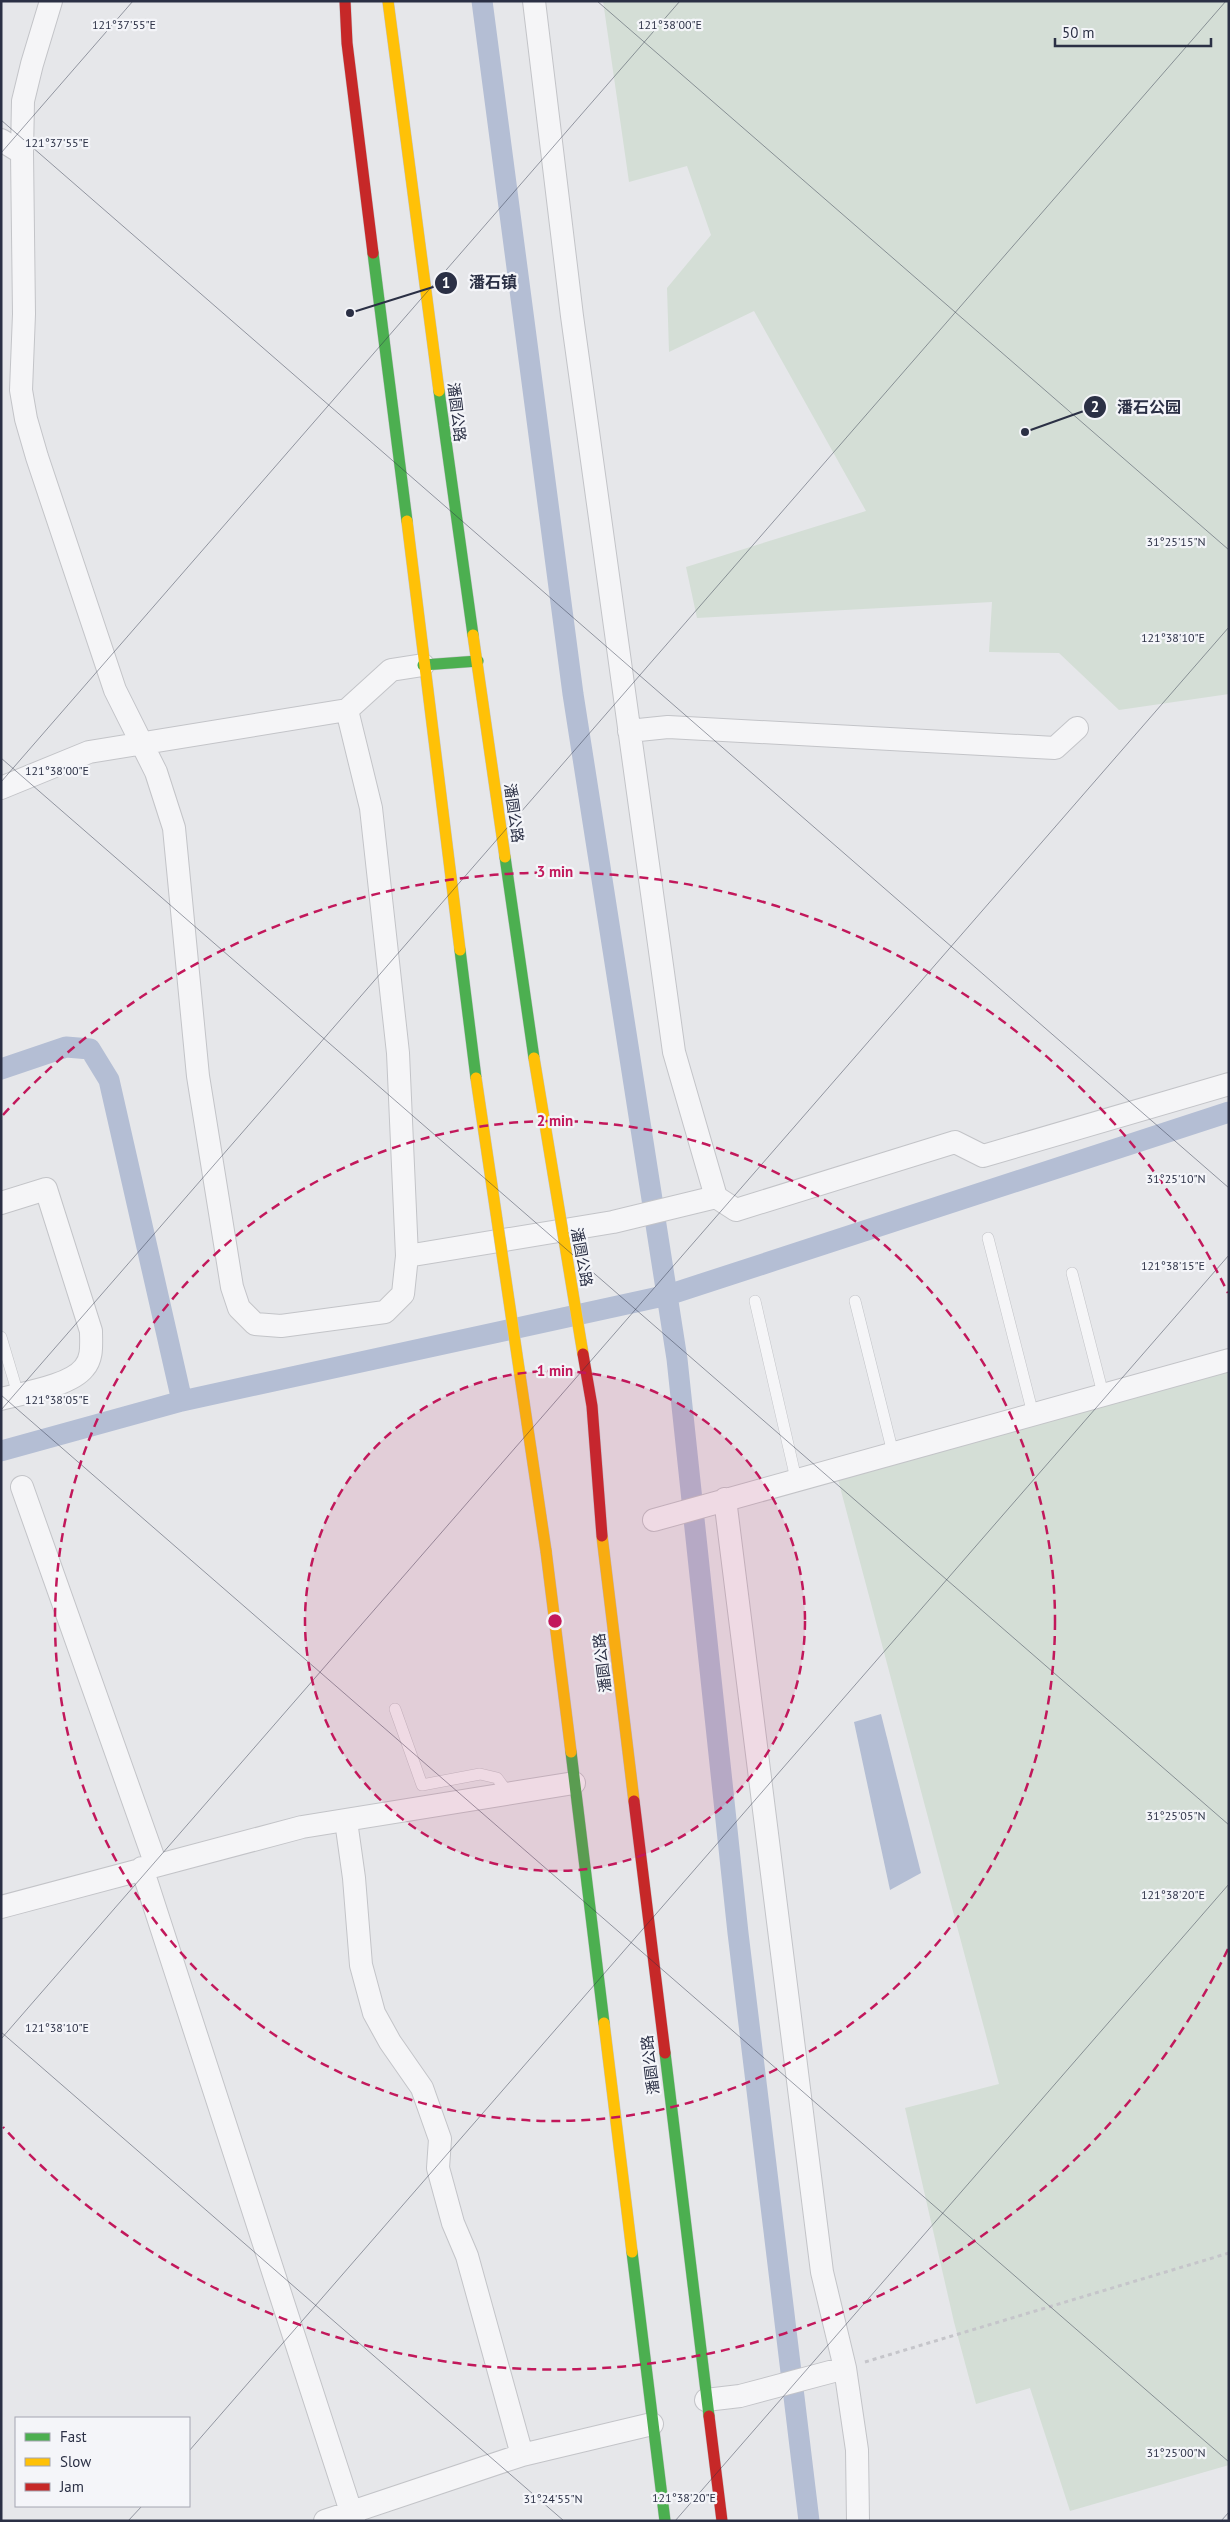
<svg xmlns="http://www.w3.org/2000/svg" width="1230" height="2522" viewBox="0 0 1230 2522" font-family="'PT Sans','Noto Sans SC',sans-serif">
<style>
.green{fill:#d4ded6}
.water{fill:#b4bed4}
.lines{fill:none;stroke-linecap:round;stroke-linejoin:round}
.canal{stroke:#b4bed4;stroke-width:21}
.lane-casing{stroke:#c3c4c8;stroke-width:12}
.street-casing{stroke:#c3c4c8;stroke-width:24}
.fast-casing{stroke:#c3c4c8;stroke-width:12}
.slow-casing{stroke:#c3c4c8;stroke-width:12}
.jam-casing{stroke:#c3c4c8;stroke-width:12}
.path{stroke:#c5c5ca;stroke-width:3;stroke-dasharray:4 4;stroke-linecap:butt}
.lane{stroke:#f5f5f7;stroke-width:11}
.street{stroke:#f5f5f7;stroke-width:22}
.fast{stroke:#4caf50;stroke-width:11}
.slow{stroke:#ffc107;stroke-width:11}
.jam{stroke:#c62828;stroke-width:11}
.slow-bridge-casing{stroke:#c3c4c8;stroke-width:12;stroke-linecap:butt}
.jam-bridge-casing{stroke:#c3c4c8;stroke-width:12;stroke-linecap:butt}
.slow-bridge{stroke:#ffc107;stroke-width:11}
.jam-bridge{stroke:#c62828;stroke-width:11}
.ticks{fill:none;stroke:#2b3045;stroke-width:1;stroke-opacity:0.45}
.ring{fill:none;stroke:#c2185b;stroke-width:2.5;stroke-dasharray:9 6}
.labels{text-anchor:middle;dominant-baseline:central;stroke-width:4.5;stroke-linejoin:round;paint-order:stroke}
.street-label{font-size:15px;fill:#2b3045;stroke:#f4f5f9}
.ticks-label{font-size:12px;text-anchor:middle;fill:#2b3045;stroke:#f4f5f9;stroke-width:4.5;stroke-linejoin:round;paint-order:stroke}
.centre{fill:#c2185b;stroke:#f4f5f9;stroke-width:2.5}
.ring-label{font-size:15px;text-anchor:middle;font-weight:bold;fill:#c2185b;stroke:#f4f5f9;stroke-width:4.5;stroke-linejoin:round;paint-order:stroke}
.leader{fill:none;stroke:#2b3045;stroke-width:2}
.callout-dot{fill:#2b3045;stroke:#f4f5f9;stroke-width:2}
.mark-label{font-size:15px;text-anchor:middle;font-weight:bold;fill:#fff}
.callout-label{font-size:16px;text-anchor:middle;font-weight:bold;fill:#2b3045;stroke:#f4f5f9;stroke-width:4.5;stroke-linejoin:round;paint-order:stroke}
</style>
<rect width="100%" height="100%" fill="#e6e7ea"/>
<path class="green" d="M603 1H1229V694L1119 710 1059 653 989 652 992 602 697 618 686 567 866 511 754 311 669 352 667 288 711 235 687 166 629 182Z
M1229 1363V2465L1070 2511 1030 2388 976 2404 954 2322 905 2108 999 2084 836 1472Z"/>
<path class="water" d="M881 1714 921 1873 890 1890 854 1722Z"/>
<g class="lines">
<path class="canal" d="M482 1 573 694 677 1359 738 1933 809 2521
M1 1069 66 1047 90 1049 109 1080 182 1401
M1 1451 182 1401 668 1295 1229 1112"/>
<defs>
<path id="lane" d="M988 1238 1033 1414
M1072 1273 1103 1394
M755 1301 796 1479
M855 1301 893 1453
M1 1337 18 1394
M395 1709 422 1785 480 1774 497 1778 508 1793"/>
<path id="street" d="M51 1 32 64 23 101 22 153 24 314 21 390 26 419 37 457 115 690 156 772 174 828 198 1076 232 1287 239 1308 255 1324 281 1326 385 1312 403 1294 407 1256
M534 1 572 316 674 1052 716 1197 736 1210 955 1142 983 1156 1229 1084
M1 140 22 153
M423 665 391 670 347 710 371 808 398 1053 407 1256 613 1222 716 1197
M629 731 668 727 1055 748 1077 728
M1 788 89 752 347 710
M1 1203 46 1189 91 1331C91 1344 93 1358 84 1368 70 1386 23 1393 1 1399
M22 1487 156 1865
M725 1499 822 2272 845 2368 857 2450 858 2521
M654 1520 1229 1360
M346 1821 354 1878 361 1965 374 2013 390 2042 422 2088 440 2139 438 2168 453 2223 467 2256 522 2455
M142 1868 354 2521
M1 1907 302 1827 574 1783
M706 2400 740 2396 845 2368
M325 2521 522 2455 652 2424"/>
<path id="fast" d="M373 253 407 521
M439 391 473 635
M423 665 478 661
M505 857 534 1058
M460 950 476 1078
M571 1752 604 2023
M665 2053 709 2416
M632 2252 665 2521"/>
<path id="slow" d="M388 1 439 391
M407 521 460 950
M473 635 505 857
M602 1536 634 1801
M546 1551 571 1752
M604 2023 632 2252"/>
<path id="jam" d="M345 1 347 43 373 253
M634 1801 665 2053
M709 2416 722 2521"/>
</defs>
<use href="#lane" class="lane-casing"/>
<use href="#street" class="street-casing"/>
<use href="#fast" class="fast-casing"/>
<use href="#slow" class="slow-casing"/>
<use href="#jam" class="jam-casing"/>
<path class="path" d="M865 2362 1229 2253"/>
<use href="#lane" class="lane"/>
<use href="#street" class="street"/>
<use href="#fast" class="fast"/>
<use href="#slow" class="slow"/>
<use href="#jam" class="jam"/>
<defs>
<path id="slow-bridge" d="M534 1058 583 1354
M476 1078 546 1551"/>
<path id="jam-bridge" d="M583 1354 592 1406 602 1536"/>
</defs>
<use href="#slow-bridge" class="slow-bridge-casing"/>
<use href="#jam-bridge" class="jam-bridge-casing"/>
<use href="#slow-bridge" class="slow-bridge"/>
<use href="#jam-bridge" class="jam-bridge"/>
</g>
<path class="ticks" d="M597 1 1229 550M1 120 1229 1188M1 153 133 1M1 758 1229 1825M1 782 680 1M1 1395 1229 2462M1 1410 1226 1M1 2032 564 2521M1 2039 1229 627M189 2451 1229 1255M128 2521 142 2506M675 2521 1229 1884M1221 2521 1229 2512"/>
<circle cx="555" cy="1621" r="250" fill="#c2185b" fill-opacity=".12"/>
<g class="ring">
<circle cx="555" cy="1621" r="250"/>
<circle cx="555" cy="1621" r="500"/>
<path d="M1228 1949A749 749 0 0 1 3 2127M3 1115A749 749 0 0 1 1228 1293"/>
</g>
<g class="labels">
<g class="street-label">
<text transform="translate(457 412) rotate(83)">潘圆公路</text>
<text transform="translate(514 813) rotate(82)">潘圆公路</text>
<text transform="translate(582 1257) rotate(80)">潘圆公路</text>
<text transform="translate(602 1663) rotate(-97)">潘圆公路</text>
<text transform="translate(650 2065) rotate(-97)">潘圆公路</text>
</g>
</g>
<g class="ticks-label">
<text x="670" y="29">121°38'00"E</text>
<text x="124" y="29">121°37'55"E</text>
<text x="57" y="147">121°37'55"E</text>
<text x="1176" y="546">31°25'15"N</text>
<text x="1173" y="642">121°38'10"E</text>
<text x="57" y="775">121°38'00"E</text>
<text x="1176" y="1183">31°25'10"N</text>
<text x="1173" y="1270">121°38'15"E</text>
<text x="57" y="1404">121°38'05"E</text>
<text x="1176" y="1820">31°25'05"N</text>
<text x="1173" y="1899">121°38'20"E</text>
<text x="57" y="2032">121°38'10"E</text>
<text x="1176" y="2457">31°25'00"N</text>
<text x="684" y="2502">121°38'20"E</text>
<text x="553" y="2503">31°24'55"N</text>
</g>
<circle cx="555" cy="1621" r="8" class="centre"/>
<g class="ring-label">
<text x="555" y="877">3 min</text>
<text x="555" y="1126">2 min</text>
<text x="555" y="1376">1 min</text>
</g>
<path class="leader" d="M350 313L446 283M1025 432L1095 407"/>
<g class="callout-dot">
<circle cx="350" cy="313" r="5"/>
<circle cx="1025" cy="432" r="5"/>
<circle cx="446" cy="283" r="12"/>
<circle cx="1095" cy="407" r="12"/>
</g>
<g class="mark-label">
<text x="446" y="288">1</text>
<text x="1095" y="412">2</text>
</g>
<g class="callout-label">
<text x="493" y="288">潘石镇</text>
<text x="1149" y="413">潘石公园</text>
</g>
<rect width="1230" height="2522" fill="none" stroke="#2b3045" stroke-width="5"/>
<rect x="15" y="2417" width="175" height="90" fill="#f4f5f9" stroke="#a4a6b1"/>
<rect x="25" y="2433" width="25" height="8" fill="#4caf50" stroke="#a4a6b1"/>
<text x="60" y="2442" font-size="15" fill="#2b3045">Fast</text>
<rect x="25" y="2458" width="25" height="8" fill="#ffc107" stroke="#a4a6b1"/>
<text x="60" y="2467" font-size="15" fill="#2b3045">Slow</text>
<rect x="25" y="2483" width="25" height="8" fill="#c62828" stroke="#a4a6b1"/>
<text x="60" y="2492" font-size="15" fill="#2b3045">Jam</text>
<path d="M1055 38v8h156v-8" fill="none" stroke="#2b3045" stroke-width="2.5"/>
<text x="1062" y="38" font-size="15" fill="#2b3045" stroke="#f4f5f9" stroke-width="4" paint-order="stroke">50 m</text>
</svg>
